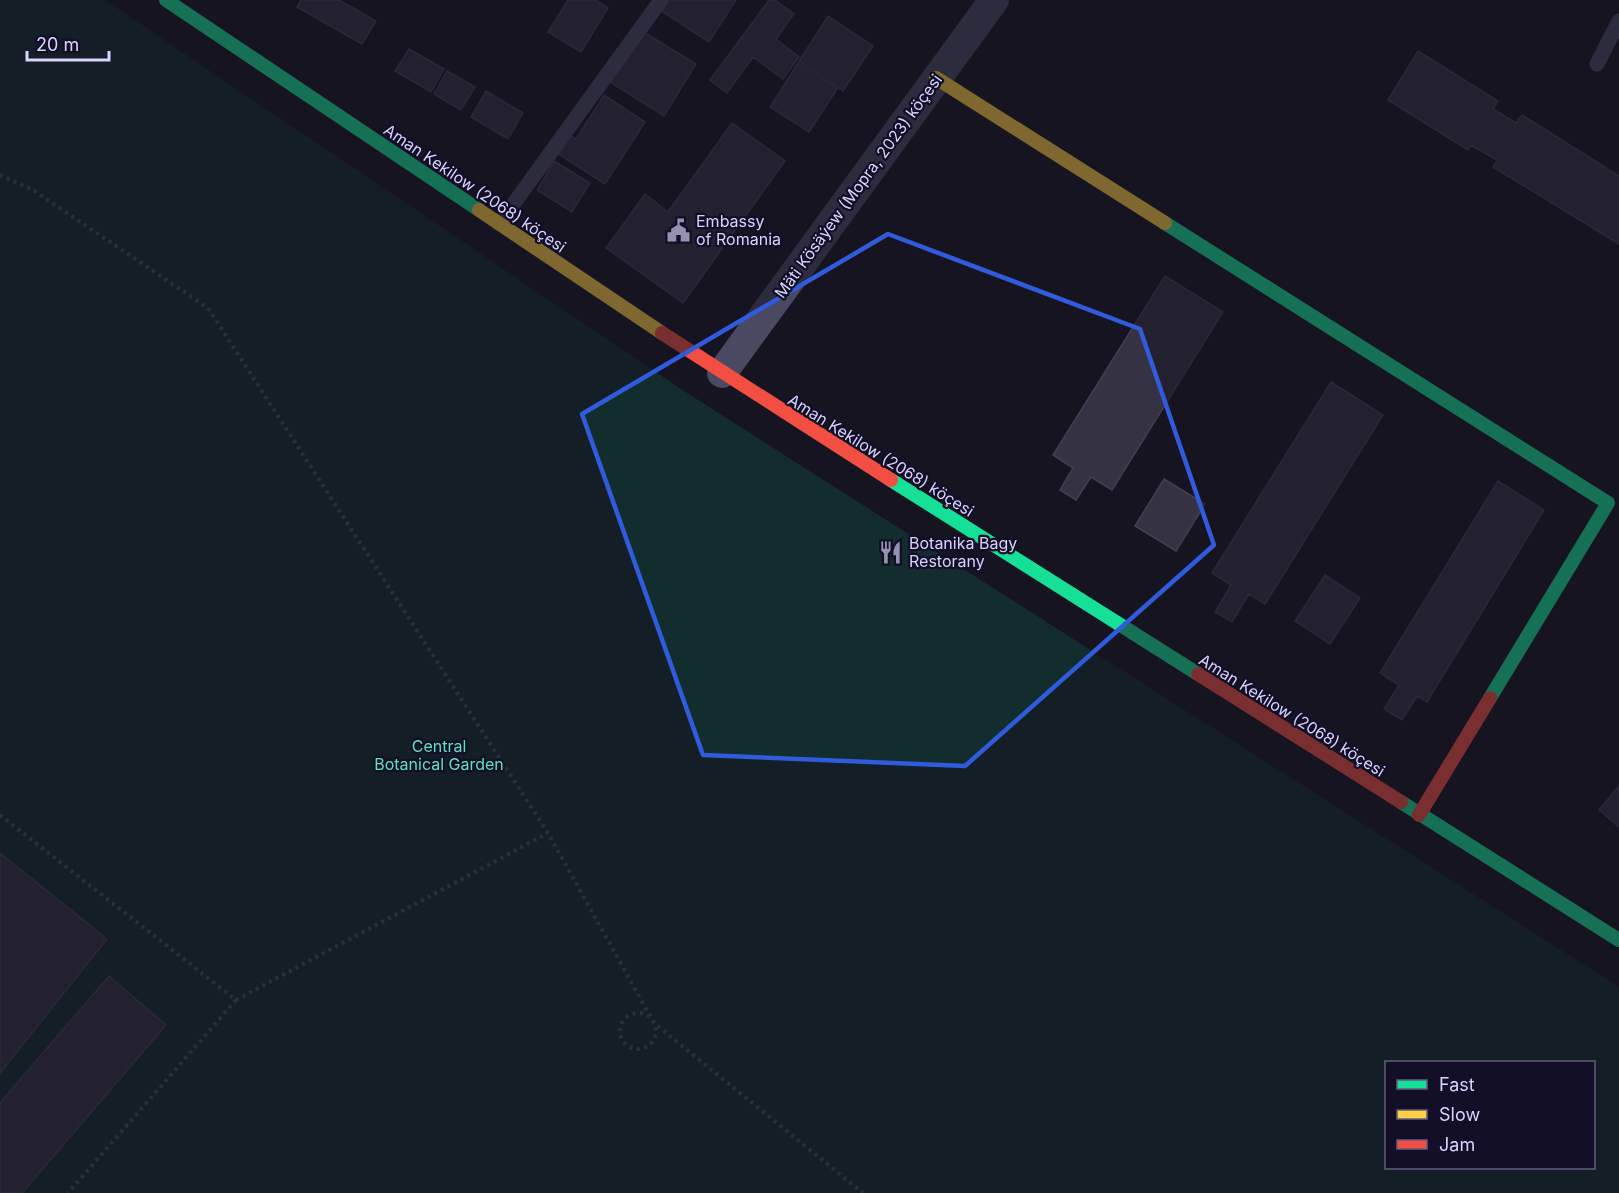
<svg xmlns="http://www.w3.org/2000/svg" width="1619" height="1193" viewBox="0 0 1619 1193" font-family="Inter,sans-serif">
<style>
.green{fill:#132c2d;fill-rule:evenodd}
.building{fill:#343243;stroke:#433f54;stroke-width:1.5}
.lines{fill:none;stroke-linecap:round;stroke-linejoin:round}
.path{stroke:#44505f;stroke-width:4;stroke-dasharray:3 4.5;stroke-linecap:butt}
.lane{stroke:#4a4962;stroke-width:15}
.street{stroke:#4a4962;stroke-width:30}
.fast{stroke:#16e098;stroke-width:14}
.slow{stroke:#ffcf43;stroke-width:14}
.jam{stroke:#f24e42;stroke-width:14}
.marked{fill:none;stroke:#305bdc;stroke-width:4.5;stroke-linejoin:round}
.labels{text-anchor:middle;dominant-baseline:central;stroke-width:4.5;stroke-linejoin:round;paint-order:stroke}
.street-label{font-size:16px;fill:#d9d4ff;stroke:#130f26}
.poi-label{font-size:16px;fill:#d9d4ff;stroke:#130f26;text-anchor:start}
.park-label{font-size:16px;fill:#5fe0c0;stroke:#130f26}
</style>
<rect width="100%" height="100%" fill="#161421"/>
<path class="green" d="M0 0H105L681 389 1619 987V1193H0ZM1386 1062H1594V1168H1386Z"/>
<path class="building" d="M301 0H339L376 21 362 44 297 7Z
M568 0H596L608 8 581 52 548 32Z
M667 0H736L709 42 660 10Z
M769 0H775L794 14 776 39 799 57 783 79 753 57 727 93 710 80Z
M828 16 873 46 843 91 799 61Z
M642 31 696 64 664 116 610 82Z
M409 49 444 69 431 92 395 71Z
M1418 51 1498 101 1493 109 1516 123 1522 115 1619 176V244L1493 167 1497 160 1471 145 1468 150 1388 100Z
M798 63 837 89 809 132 770 107Z
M447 71 475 87 461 110 434 94Z
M486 91 523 113 508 139 471 117Z
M604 95 645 122 605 184 555 152 567 134 576 139Z
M732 123 785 161 683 303 606 248 645 194 668 212Z
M554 161 590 183 572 212 537 190Z
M1165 276 1223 312 1112 490 1091 477 1076 500 1060 490 1073 468 1053 455Z
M1331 382 1383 415 1265 604 1249 594 1232 622 1215 612 1231 585 1212 573Z
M1164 479 1205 504 1176 551 1135 526Z
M1498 481 1544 510 1427 702 1417 696 1402 720 1384 709 1399 685 1380 673Z
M1325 575 1360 598 1330 644 1295 621Z
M1619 786V827L1599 810Z
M0 853 107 939 0 1073Z
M109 976 166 1025 22 1193H0V1103Z"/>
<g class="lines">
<path class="path" d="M0 175 33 190 208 308 548 833 654 1023 863 1193
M0 815 236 1000 68 1193
M236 1000 548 833
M620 1031a18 18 0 1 1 36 0a18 18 0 1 1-36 0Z"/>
<path class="lane" d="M1597 64 1619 21
M499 224 661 0"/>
<path class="street" d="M722 373 994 0"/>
<path class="fast" d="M166 0 479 210
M1165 223 1608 503 1490 698
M891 480 1198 674
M1401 802 1619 940"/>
<path class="slow" d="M936 78 1165 223
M479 210 662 333"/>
<path class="jam" d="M662 333 891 480
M1198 674 1401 802
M1419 815 1490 698"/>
</g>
<path d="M0 0H1619V1193H0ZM888 234 1140 329 1214 545 965 766 703 755 582 414Z" fill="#161421" fill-opacity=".55" fill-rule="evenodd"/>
<path class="marked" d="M888 234 1140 329 1214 545 965 766 703 755 582 414Z"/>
<defs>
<symbol id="civic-bare" viewBox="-9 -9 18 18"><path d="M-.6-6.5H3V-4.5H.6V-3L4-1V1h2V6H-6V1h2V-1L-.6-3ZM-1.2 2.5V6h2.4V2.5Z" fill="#9591b1" stroke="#130f26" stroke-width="2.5" paint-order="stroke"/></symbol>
<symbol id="restaurant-bare" viewBox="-9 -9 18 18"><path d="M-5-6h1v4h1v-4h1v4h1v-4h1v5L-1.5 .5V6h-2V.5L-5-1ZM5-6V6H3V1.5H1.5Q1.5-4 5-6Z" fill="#9591b1" stroke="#130f26" stroke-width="2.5" paint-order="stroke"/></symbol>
</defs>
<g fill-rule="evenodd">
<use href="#civic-bare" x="662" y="214" width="33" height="33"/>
<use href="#restaurant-bare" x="874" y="536" width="33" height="33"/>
</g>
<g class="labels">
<g class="street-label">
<text transform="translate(858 186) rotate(-54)">Mäti Kösäýew (Mopra, 2023) köçesi</text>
<text transform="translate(475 188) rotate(34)">Aman Kekilow (2068) köçesi</text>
<text transform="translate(881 455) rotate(32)">Aman Kekilow (2068) köçesi</text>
<text transform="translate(1292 715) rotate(32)">Aman Kekilow (2068) köçesi</text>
</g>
<g class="poi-label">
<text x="696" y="221">Embassy<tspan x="696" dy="18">of Romania</tspan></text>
<text x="909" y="543">Botanika Bagy<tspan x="909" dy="18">Restorany</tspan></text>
</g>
<g class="park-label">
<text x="439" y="746">Central<tspan x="439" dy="18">Botanical Garden</tspan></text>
</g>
</g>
<rect x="1385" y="1061" width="210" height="108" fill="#130f26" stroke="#625e7d" stroke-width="1.5"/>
<rect x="1397" y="1080" width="30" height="9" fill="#16e098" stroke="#625e7d" stroke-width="1.5"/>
<text x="1439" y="1091" font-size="18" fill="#d9d4ff">Fast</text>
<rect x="1397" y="1110" width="30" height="9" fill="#ffcf43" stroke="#625e7d" stroke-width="1.5"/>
<text x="1439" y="1121" font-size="18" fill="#d9d4ff">Slow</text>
<rect x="1397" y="1140" width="30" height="9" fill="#f24e42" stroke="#625e7d" stroke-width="1.5"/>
<text x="1439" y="1151" font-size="18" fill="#d9d4ff">Jam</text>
<path d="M27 51v9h82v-9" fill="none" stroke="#d9d4ff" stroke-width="3"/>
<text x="36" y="51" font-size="18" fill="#d9d4ff" stroke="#130f26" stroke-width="4.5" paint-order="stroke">20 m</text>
</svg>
